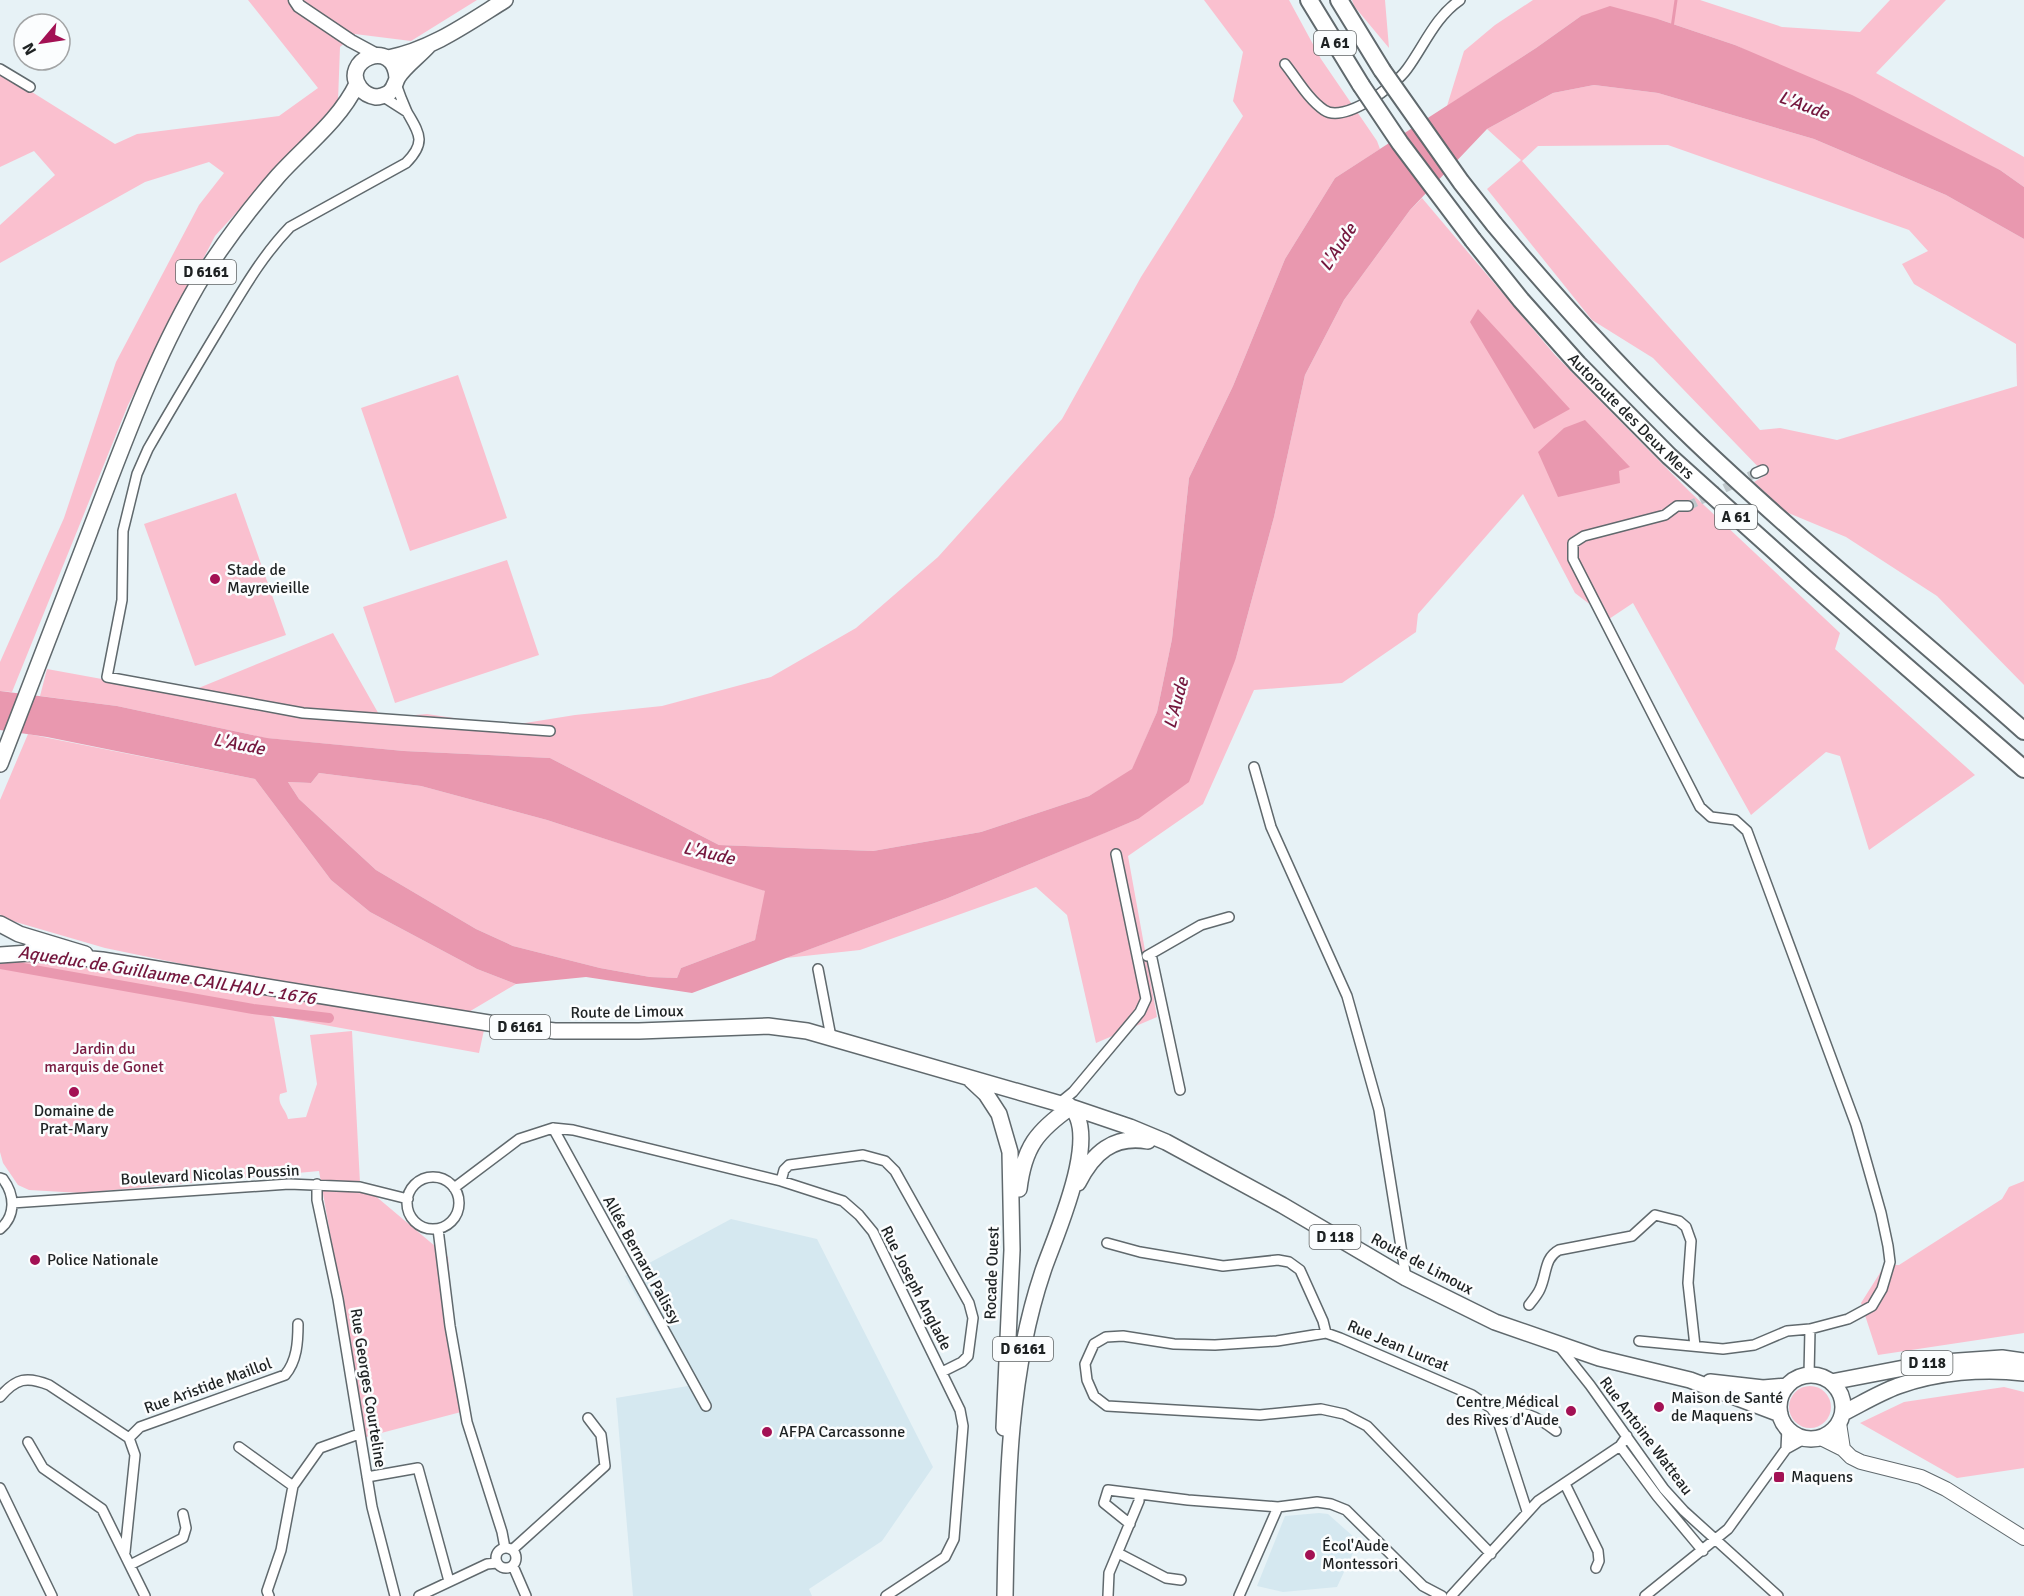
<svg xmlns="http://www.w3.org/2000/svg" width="2024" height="1596" viewBox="0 0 2024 1596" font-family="Signika,sans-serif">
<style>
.built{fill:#d5e8f0}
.green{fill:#fac0cf;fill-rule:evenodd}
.water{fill:#e998af;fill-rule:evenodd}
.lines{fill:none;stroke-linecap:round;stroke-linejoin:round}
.stream{stroke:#e998af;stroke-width:3}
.canal{stroke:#e998af;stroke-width:10}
.minor-tunnel{stroke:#bfc8cc;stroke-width:9;stroke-dasharray:9 4.5;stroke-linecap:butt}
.minor-casing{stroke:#60696d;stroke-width:12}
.tertiary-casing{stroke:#60696d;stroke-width:15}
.secondary-casing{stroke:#60696d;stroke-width:16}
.primary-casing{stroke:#60696d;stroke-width:18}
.motorway-casing{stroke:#60696d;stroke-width:20}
.minor{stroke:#fff;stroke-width:9}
.tertiary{stroke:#fff;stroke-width:12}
.secondary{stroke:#fff;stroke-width:14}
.primary{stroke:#fff;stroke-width:15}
.motorway{stroke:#fff;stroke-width:16}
.motorway-bridge-casing{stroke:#60696d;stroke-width:20;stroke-linecap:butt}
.motorway-bridge{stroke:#fff;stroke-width:16}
.poi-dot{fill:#a31154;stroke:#fbfdfe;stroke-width:2}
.labels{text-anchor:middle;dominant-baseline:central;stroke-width:5;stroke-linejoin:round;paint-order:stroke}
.shield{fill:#fbfdfe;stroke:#606465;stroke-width:1.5}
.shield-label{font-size:15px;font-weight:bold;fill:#1e2223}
.street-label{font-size:16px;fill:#1e2223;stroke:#fbfdfe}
.poi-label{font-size:16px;fill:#1e2223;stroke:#fbfdfe;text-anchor:start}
.park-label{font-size:16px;fill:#781a40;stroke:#fbfdfe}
.water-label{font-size:18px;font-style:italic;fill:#74163d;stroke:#fbfdfe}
</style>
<rect width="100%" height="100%" fill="#e7f2f6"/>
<path class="built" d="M731 1219 817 1239 933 1467 882 1541 809 1589 812 1596H633L616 1398 688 1386 625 1276Z
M1319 1513 1328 1514 1355 1538 1357 1537 1359 1540 1337 1587 1283 1592 1257 1586 1285 1516Z"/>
<path class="green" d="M248 0H477L411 41 355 34 340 47 338 101 215 236 128 405 12 692 0 691V662L64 518 116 362 199 205 224 173 209 162 145 182 0 263V225L55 175 34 151 0 167V72L115 144 137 134 279 116 318 88Z
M1204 0H1289L1321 59 1377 141 1380 149 1335 178 1285 259 1233 386 1189 478 1172 639 1157 712 1132 770 1089 796 981 832 873 851 719 845 550 758 404 751 266 738 117 706 40 696 47 669 184 694 333 633 381 718 427 714 506 726 575 715 662 706 771 677 856 628 938 557 1062 419 1141 277 1243 116 1233 101 1243 52Z
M1352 0H1385L1389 48 1354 6Z
M1533 0H1700L1782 27 1860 32 1890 0H1946L1876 73 2024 157V187L2000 170 1735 45 1658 19 1581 16 1536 48 1447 106 1464 51 1495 25Z
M1594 85 1658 93 1814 139 1946 195 2024 239V685L1937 596 1846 537 1786 512 1754 482 1766 475 1653 358 1592 320 1487 189 1521 160 1487 129 1553 93ZM1668 145 1909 230 1928 251 1902 264 1914 284 2016 344 2017 386 1837 440 1780 428 1760 430 1522 161 1538 146Z
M1422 198 1555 355 1689 491 1840 633 1835 649 1975 775 1869 850 1840 756 1826 752 1751 815 1633 603 1609 619 1575 593 1523 494 1418 614 1416 632 1342 683 1254 690 1203 804 1128 856 1157 1017 1096 1043 1067 915 1036 887 860 950 786 958 948 898 1138 819 1236 658 1274 517 1305 375 1344 300 1410 210Z
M458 375 507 518 410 551 361 408Z
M236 493 286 635 195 666 144 524Z
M507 560 539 655 395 703 363 607Z
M28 734 255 779 331 880 370 912 477 969 516 984 467 1013 211 970 105 948 2 918 0 914V800Z
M319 773 421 786 547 820 766 891 755 940 681 968 677 978 650 977 600 968 513 946 476 929 376 870 299 799 288 782 311 783Z
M0 959H48L484 1030 479 1053 269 1015 274 1018 287 1092 280 1094C277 1105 286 1109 288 1119L306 1117 317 1084 310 1035 352 1031 360 1183 448 1257 461 1412 366 1437 319 1171 81 1193 29 1190 18 1185 3 1163 0 1152Z
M2024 1181V1333L1878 1355 1861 1303 1885 1265H1899L2002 1199 2009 1187Z
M1789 1407a21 21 0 1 1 42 0a21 21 0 1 1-42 0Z
M2004 1387 2024 1392V1468L1957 1478 1860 1423 1904 1402Z"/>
<path class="water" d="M1610 6 1658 19 1735 45 1852 95 2000 170 2024 187V239L1946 195 1814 139 1658 93 1594 85 1553 93 1487 129 1410 210 1344 300 1305 375 1274 517 1236 658 1189 782 1138 819 1105 833 948 898 692 993 586 977 516 984 477 969 370 912 331 880 255 779 47 737 0 730V691L117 706 267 738 404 751 550 758 719 845 873 851 981 832 1089 796 1132 769 1157 712 1172 639 1189 478 1233 386 1285 259 1335 178 1536 48 1581 16ZM319 773 421 786 547 820 765 891 755 940 681 968 677 978 650 977 600 968 513 946 476 929 376 870 299 799 288 782 311 783Z
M1478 309 1570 409 1534 429 1470 322Z
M1585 420 1630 467 1619 471 1620 483 1558 497 1538 452 1564 428Z"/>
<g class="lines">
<path class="stream" d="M1672 28 1676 0"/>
<path class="canal" d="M0 964 253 1009 329 1018"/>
<path class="minor-tunnel" d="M1688 506 1756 473"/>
<defs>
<path id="minor" d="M1285 64C1297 79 1308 99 1324 110 1344 124 1395 86 1407 69 1424 46 1435 17 1460 0
M0 69 30 87
M396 84C399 93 403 103 407 112 419 133 427 142 406 163L290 227C261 257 241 293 219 329 195 369 171 409 148 449L137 474 123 531 122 600 107 677 303 713 550 731
M382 96 407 112
M1756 473 1763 470
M1688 506H1677L1665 515 1584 536 1573 543V559L1700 807 1711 817 1735 820 1747 831 1856 1125 1881 1213 1888 1246 1890 1262 1882 1289 1872 1306 1848 1319 1810 1329 1809 1375
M1254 767 1271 827 1347 996 1379 1110 1406 1278
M1151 954 1180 1090
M1147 956 1201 925 1229 917
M818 969 831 1037
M1062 1101 1073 1092 1140 1012 1146 999 1116 854
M553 1128 706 1406
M407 1203a26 26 0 1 1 52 0a26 26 0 1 1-52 0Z
M0 1178 3 1179C15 1195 16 1216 0 1229
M781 1181 784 1170 789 1165 863 1155 885 1161 895 1171 969 1303 973 1318 968 1356 962 1362 942 1372
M317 1184V1200L338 1299 372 1507 395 1596
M454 1188 519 1139 553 1128 573 1130 781 1181 843 1201 859 1215 873 1232 960 1410 963 1426 954 1539 945 1557 886 1596
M12 1203 289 1184 360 1187 408 1199
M438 1229 450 1326 467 1422 502 1532 505 1548
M1107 1243 1140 1252 1223 1266 1278 1260 1289 1262 1300 1270 1323 1321 1326 1333
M1529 1305C1533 1300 1538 1294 1540 1289 1547 1274 1544 1258 1559 1250L1632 1236 1655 1215 1679 1221 1686 1227 1691 1241 1688 1283 1695 1346
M1639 1341 1723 1349 1754 1345 1787 1331 1810 1329
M1559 1346 1590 1385 1664 1489 1684 1511 1778 1596
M0 1397C16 1378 27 1376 49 1385L129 1438 135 1455 125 1552
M1496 1415C1518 1406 1538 1417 1556 1431
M129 1438 140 1427 285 1375C297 1361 298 1342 298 1324
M28 1442 43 1468 102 1509 145 1596
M1620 1446 1657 1496 1703 1551
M239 1447 293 1486
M1786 1449 1787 1428
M367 1477 418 1468 449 1581
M1565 1484 1598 1551 1599 1561 1596 1568
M0 1488 52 1596
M1130 1524 1104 1503 1108 1490 1188 1500 1278 1507 1317 1502 1331 1504 1346 1510 1423 1586 1442 1596
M496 1558a10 10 0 1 1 20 0a10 10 0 1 1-20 0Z
M512 1550 605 1466 601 1435 588 1418
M1118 1553 1166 1578 1181 1580
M1491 1554 1367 1426 1344 1414 1321 1409 1260 1415 1107 1406 1094 1396 1087 1380 1085 1364 1094 1344 1106 1337 1123 1336 1174 1344 1215 1345 1277 1341 1326 1333 1340 1338 1472 1395 1491 1408 1496 1415 1527 1511
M130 1565 183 1538 186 1528 183 1514
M513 1566 526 1596
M269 1596 267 1591 281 1550 293 1486 320 1448 359 1434
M419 1596 487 1564 497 1563
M1108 1596 1109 1573 1139 1501V1495
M1239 1596 1278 1507
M1451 1596 1538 1501 1620 1446 1627 1436
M1645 1596 1728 1529 1786 1449 1804 1439"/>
<path id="tertiary" d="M295 0 299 6 351 41 377 55"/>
<path id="secondary" d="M1839 1423 1843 1449
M1821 1438 1843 1449 1851 1457 1861 1462 1921 1477 1946 1489 2024 1538"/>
<path id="primary" d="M388 58C431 50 468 23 505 0
M397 78C394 36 339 61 360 88 364 93 369 96 376 97 380 97 385 95 389 93 395 88 395 82 398 77 405 66 419 56 428 46
M0 764C33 679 66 594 98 510 129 429 159 348 204 274 226 240 251 207 278 176 305 146 339 121 357 84
M0 924 19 934 85 954
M0 955 29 953 102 960 501 1025 555 1031H639L768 1026 807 1031 1071 1107 1130 1127 1166 1142 1282 1205 1406 1278 1495 1322 1599 1358 1690 1380 1780 1414
M971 1080 986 1094 999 1114 1010 1152 1012 1250 1004 1428
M1078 1183C1093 1153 1113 1135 1148 1141
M1019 1189C1024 1147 1037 1131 1071 1107
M1779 1407a32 32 0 1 1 64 0a32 32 0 1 1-64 0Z
M1710 1382 1763 1388 1787 1386
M1831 1382 1930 1363 2002 1358 2024 1361
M1843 1413C1861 1404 1879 1393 1898 1386 1937 1372 1983 1368 2024 1373
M1005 1596C1007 1488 1008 1374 1043 1271 1054 1238 1105 1129 1067 1104"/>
<g id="motorway">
<path d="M1309 0 1361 85"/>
<path d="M1339 0 1382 70"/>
<path d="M1494 224C1557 299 1623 372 1694 440 1800 541 1915 634 2024 731"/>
<path id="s1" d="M1473 240 1521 300 1578 364 1669 456 1807 580 2024 769"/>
</g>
</defs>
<use href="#minor" class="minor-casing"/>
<use href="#tertiary" class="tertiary-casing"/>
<use href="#secondary" class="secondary-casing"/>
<use href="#primary" class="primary-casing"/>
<use href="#motorway" class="motorway-casing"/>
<use href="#minor" class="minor"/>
<use href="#tertiary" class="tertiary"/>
<use href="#secondary" class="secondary"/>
<use href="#primary" class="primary"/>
<use href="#motorway" class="motorway"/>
<defs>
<path id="motorway-bridge" d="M1382 70 1461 182 1494 224
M1361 85 1400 143 1473 240"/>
</defs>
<use href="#motorway-bridge" class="motorway-bridge-casing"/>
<use href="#motorway-bridge" class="motorway-bridge"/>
</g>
<g class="poi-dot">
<circle cx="215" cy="579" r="6"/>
<circle cx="74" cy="1092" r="6"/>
<circle cx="35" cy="1260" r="6"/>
<circle cx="1659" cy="1407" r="6"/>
<circle cx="1571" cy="1411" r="6"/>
<circle cx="767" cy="1432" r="6"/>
<rect x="1773" y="1471" width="12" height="12" rx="3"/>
<circle cx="1310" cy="1555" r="6"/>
</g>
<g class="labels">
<g class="shield">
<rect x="1314" y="31" width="42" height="24" rx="4.5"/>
<rect x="176" y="260" width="60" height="24" rx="4.5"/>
<rect x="1715" y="505" width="42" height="24" rx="4.5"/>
<rect x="490" y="1015" width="60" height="24" rx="4.5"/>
<rect x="1309.5" y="1225" width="51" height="24" rx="4.5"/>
<rect x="993" y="1337" width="60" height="24" rx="4.5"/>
<rect x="1901.5" y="1351" width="51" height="24" rx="4.5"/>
</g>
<g class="shield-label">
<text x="1335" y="43">A 61</text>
<text x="206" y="272">D 6161</text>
<text x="1736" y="517">A 61</text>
<text x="520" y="1027">D 6161</text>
<text x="1335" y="1237">D 118</text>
<text x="1023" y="1349">D 6161</text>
<text x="1927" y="1363">D 118</text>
</g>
<g class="street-label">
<text stroke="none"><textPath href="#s1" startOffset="237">Autoroute des Deux Mers</textPath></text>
<text transform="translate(627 1012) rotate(-1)">Route de Limoux</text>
<text transform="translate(210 1175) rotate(-3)">Boulevard Nicolas Poussin</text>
<text transform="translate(642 1260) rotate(61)">Allée Bernard Palissy</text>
<text transform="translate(1422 1264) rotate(28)">Route de Limoux</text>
<text transform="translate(992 1273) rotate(-88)">Rocade Ouest</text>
<text transform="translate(916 1288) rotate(63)">Rue Joseph Anglade</text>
<text transform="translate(1398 1346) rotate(23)">Rue Jean Lurcat</text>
<text transform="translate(208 1386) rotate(-20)">Rue Aristide Maillol</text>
<text transform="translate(368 1388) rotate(81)">Rue Georges Courteline</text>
<text transform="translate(1646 1436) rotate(53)">Rue Antoine Watteau</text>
</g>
<g class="poi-label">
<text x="227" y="570">Stade de<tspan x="227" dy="18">Mayrevieille</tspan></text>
<text x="74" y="1111" text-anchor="middle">Domaine de<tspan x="74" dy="18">Prat-Mary</tspan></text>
<text x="47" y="1260">Police Nationale</text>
<text x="1671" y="1398">Maison de Santé<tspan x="1671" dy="18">de Maquens</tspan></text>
<text x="1559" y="1402" text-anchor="end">Centre Médical<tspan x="1559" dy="18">des Rives d'Aude</tspan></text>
<text x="779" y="1432">AFPA Carcassonne</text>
<text x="1791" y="1477">Maquens</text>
<text x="1322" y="1546">Écol'Aude<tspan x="1322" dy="18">Montessori</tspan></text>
</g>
<g class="park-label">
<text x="104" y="1049">Jardin du<tspan x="104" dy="18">marquis de Gonet</tspan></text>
</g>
<g class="water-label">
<text transform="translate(1804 105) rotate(20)">L'Aude</text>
<text transform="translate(1338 247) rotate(-57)">L'Aude</text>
<text transform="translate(1176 703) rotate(-75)">L'Aude</text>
<text transform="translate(239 744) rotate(11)">L'Aude</text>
<text transform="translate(709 853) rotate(13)">L'Aude</text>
<text transform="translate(167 975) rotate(9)">Aqueduc de Guillaume CAILHAU - 1676</text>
</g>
</g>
<g transform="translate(42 42) rotate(241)"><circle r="28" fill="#fbfdfe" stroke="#a3a5a6" stroke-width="1.5"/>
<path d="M0-4.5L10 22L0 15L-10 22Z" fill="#a31154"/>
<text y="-9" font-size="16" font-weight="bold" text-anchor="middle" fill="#1e2223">N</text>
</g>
</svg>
